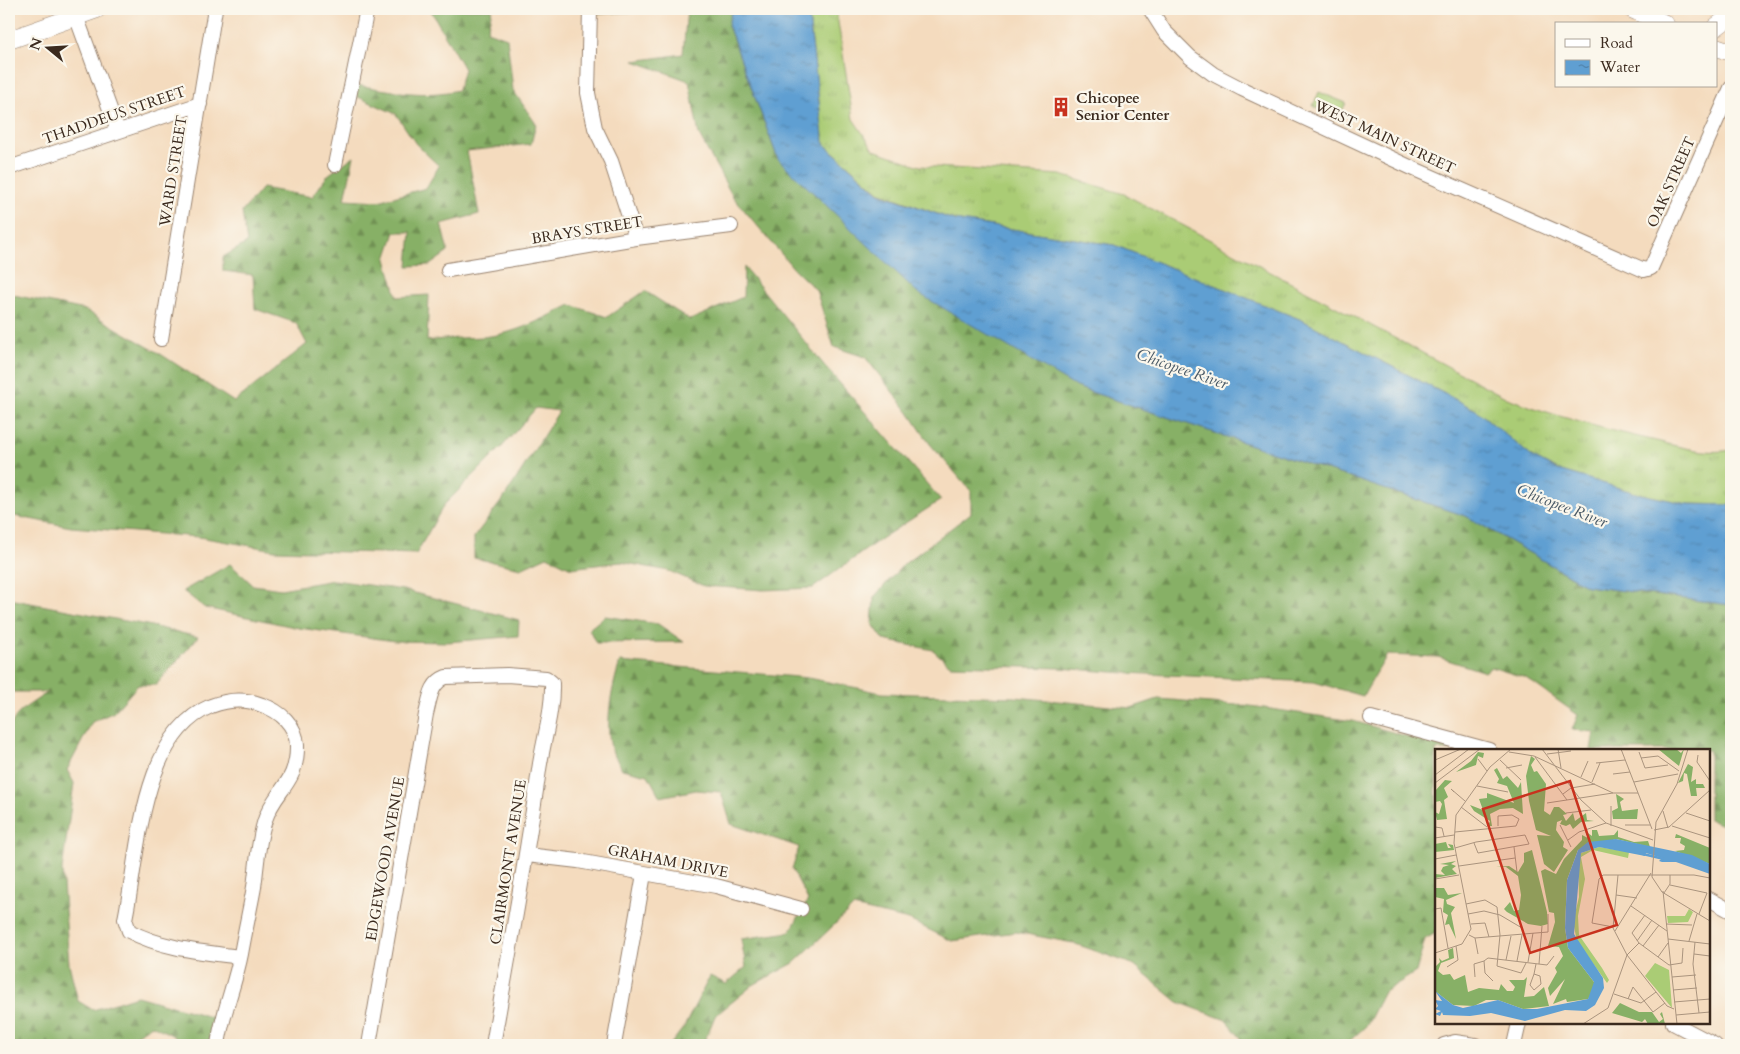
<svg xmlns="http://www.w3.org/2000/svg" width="1740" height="1054" viewBox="0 0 1740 1054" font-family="Cardo,serif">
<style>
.grass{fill:url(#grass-tufts);stroke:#727b4a}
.forest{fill:url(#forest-firs);stroke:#616d42}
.park{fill:#aacc75;stroke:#727b4a}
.water{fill:url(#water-ripples);stroke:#4d6478}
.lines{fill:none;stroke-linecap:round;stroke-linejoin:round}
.minor-casing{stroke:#98826e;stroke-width:16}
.major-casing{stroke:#98826e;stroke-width:19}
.minor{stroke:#fff;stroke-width:14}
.major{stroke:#fff;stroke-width:18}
.labels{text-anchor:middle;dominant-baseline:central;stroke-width:4.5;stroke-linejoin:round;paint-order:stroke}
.poi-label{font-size:15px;font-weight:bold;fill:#3b2a1e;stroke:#fbf7ec;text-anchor:start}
.street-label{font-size:15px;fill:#3b2a1e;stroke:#fbf7ec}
.water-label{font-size:16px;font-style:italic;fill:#495966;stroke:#fbf7ec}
.inset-river{fill:none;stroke:#5f9fd2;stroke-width:2.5}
.inset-road{fill:none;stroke:#aa947e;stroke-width:1}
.view{fill:#c8321e;fill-opacity:0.15;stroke:#c8321e;stroke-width:2.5}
.inset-edge{fill:none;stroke:#3b2a1e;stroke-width:2.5}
</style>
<defs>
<pattern id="grass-tufts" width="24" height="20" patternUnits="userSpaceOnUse" patternTransform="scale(1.25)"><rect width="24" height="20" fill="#aacc75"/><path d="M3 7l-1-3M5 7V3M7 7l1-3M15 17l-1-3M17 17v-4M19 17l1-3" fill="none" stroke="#93af65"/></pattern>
<pattern id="forest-firs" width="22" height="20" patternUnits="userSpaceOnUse" patternTransform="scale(1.25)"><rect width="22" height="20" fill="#87b066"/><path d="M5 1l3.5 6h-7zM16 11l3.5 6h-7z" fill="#708f53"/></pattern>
<pattern id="water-ripples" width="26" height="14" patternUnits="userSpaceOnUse" patternTransform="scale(1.25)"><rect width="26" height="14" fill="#5f9fd2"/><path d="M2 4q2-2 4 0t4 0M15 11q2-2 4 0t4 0" fill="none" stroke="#5082aa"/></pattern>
</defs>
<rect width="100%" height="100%" fill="#fbf7ec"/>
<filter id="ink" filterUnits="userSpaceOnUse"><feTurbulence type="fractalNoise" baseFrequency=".02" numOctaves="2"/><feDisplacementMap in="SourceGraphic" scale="10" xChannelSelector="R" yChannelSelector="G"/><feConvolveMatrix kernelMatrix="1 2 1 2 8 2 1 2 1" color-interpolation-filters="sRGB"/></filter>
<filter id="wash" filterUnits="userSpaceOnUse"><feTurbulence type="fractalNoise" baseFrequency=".0096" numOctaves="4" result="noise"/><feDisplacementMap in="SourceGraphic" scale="20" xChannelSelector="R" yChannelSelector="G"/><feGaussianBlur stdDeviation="1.12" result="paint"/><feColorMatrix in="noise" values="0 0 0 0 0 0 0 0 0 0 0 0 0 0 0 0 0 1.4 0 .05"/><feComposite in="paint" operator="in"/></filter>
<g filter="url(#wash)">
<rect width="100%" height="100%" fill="#f4dbbe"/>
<path class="grass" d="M808 9H836L853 119 874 150 920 166 1061 175 1124 194 1507 398C1554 416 1603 429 1652 440 1678 446 1704 455 1731 450V505L1688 504 1636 493 1558 470 1531 456 1476 410 1302 320 1114 245 954 220 879 192 824 144Z"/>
<path class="forest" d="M430 9H492L487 31 507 38 513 90 536 124 531 144 467 151 479 214 441 224 448 252 430 265 408 266 411 232H395L386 259 397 297 429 295 427 341C446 338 465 338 484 337 515 334 543 319 571 305L607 317 645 291 690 320 743 297 744 267 824 365 941 500 882 538 813 588 763 590 704 586 669 571 621 562 571 568 547 556 521 568 474 558V537L506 495 559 411 536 408 501 448 444 505 416 554 275 550 199 537 71 527 9 515V294L85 310 162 355 234 402 307 344 296 323 255 309 253 275 223 271V257L247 243 242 212 262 188 312 197 328 175 354 156 345 199 379 201 426 188 439 166 416 144 396 114 356 96 357 85C392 91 424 98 458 90L464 69Z
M600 9H678L599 14Z
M687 9H732L728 25 778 159 1076 387 1466 516 1587 586 1731 605V799L1724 826 1709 819V750H1591L1594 732 1572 730 1578 715 1526 678 1491 667 1485 672 1438 657 1387 655 1363 696 1314 682 1126 673 1059 668 950 665 933 650 884 640 872 623 874 597 903 565 971 513V491L930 444 910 414 865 357 834 347 816 290 795 270 733 197 699 135 689 81 634 61 683 54Z
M230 564 253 585 281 589 334 580 403 590 519 620 518 636 448 642 395 641 299 628 205 608 183 591Z
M9 599 147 625 198 637 156 685H138L114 712 92 722 67 770 74 783 62 870 69 964 78 1001 93 1010 137 996 214 1018 209 1045H181L174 1036 152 1025 119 1045H9V762L13 757C4 746 9 722 19 713 27 705 39 699 48 692H9Z
M605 616 658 624 684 642 596 643 589 629Z
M620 662 809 678 882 693 1015 697 1131 708 1158 699 1250 706 1353 721 1456 750H1436V933L1425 939 1416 972 1384 992 1367 1025 1345 1045H1237L1241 1038 1226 1020 1178 1002 1132 964 1073 943 1016 932 952 941 909 920 853 907 794 963 753 985 715 1016 703 1045H670L684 1027 710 976 726 984 746 967 741 939 790 932 808 900 792 869 799 847 731 824 721 792 696 790 660 797 648 775 622 769C619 762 613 755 611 748 605 721 612 687 620 662Z"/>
<path class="park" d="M1319 92 1346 103 1338 119 1313 106Z"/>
<path class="water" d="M732 9H808L824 144 879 193 954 220 1114 245 1302 320 1476 410 1531 456 1558 470 1636 493 1688 504 1731 505V605L1587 586 1466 516 1076 387 918 293 778 159 728 25Z"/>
</g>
<g filter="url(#ink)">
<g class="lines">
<defs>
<path id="minor" d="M77 9 76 16 118 131
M590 9 588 93 595 128 611 161 636 238
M1150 9 1164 31 1190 57 1213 74 1242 89 1412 168 1644 270 1651 268 1731 88
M335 165 367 9
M9 168 200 104
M448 270 636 238 731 226
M161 339 215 9
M1371 718 1489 750
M527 855 578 861 716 886 801 909
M1709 899 1731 911
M1673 1023 1715 1045
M218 1045C222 1014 235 985 241 954 245 931 250 909 254 887 257 865 258 841 265 820 275 789 298 784 297 745 296 725 280 711 262 705 245 698 227 700 211 706 140 736 139 854 125 919L129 931C163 949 203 952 240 957
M369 1045 426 714C430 700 430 683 446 677L507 675 546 678 552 683C553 712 543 741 539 770 526 862 509 953 493 1045
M614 1045 644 874
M1444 1045 1455 1042 1475 1045
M1514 1045 1519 1023"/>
<path id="major" d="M1632 9 1665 24
M1716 27 1724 21 1731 9
M9 40 97 9
M1716 47 1731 52"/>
</defs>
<use href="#minor" class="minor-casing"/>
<use href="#major" class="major-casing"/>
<use href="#minor" class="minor"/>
<use href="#major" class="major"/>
</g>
</g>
<defs>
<symbol id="building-bare" viewBox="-9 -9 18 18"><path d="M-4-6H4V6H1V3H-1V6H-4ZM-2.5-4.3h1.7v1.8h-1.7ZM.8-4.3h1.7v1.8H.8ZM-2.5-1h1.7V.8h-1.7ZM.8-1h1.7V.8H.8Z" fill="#c8321e" stroke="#fbf7ec" stroke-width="2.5" paint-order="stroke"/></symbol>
</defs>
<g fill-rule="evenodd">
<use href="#building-bare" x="1047" y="93" width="28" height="28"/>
</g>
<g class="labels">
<g class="poi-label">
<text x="1076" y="98">Chicopee<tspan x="1076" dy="17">Senior Center</tspan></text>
</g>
<g class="street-label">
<text transform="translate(114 115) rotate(-19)">THADDEUS STREET</text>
<text transform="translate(1385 137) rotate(25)">WEST MAIN STREET</text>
<text transform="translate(173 171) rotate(-81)">WARD STREET</text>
<text transform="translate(1671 182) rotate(-66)">OAK STREET</text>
<text transform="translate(587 230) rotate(-9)">BRAYS STREET</text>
<text transform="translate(385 859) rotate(-80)">EDGEWOOD AVENUE</text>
<text transform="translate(668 861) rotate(11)">GRAHAM DRIVE</text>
<text transform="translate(508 862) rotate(-81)">CLAIRMONT AVENUE</text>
</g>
<g class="water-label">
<text transform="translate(1182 369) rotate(19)">Chicopee River</text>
<text transform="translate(1562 506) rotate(21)">Chicopee River</text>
</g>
</g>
<g transform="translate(1435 749)">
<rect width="275" height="275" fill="#f4dbbe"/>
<path d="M164 98 194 103 193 109 158 101 146 108 150 130 143 167 144 186 167 219 174 231 172 234 142 192 138 173 144 148 143 110 146 104Z" fill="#aacc75"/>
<path d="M223 0H241L246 4 249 0 244 17ZM43 3 49 4 48 9 43 7 41 16 21 23 36 12ZM96 7 100 10 96 16 99 23 102 22 111 35 109 62 115 66 119 58H124L132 65 128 66 131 72 138 64 140 72 151 64 152 71 159 72 146 73 138 80 135 75 131 77 125 75 127 71 122 73 121 81 129 93 128 98 133 101 119 123 109 115 102 86 116 87 101 81 94 52 91 27ZM253 15 258 18 256 33 261 30V35H268L270 39H261L262 47H256L252 25 249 24 248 32 243 34ZM62 19 68 30 72 27 83 39 86 33 88 65 78 59 65 60 55 65 57 77H53L55 72 39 62 35 56 48 61 44 50 52 49V44L79 54 72 37 62 34 64 30 59 21ZM10 31 17 32 9 39 13 48 9 51 12 70 2 71 0 63 4 65 7 55 5 52 0 53V42ZM181 45 189 50 185 53 187 62 203 60 202 70H178L177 62 183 59ZM157 81H162L164 87 179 86 183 81V88L199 93 213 92 215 98 181 90 143 101 132 131 130 179 133 199 159 233V241L153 250 132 253 131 250 118 255 130 230 115 247 113 239 122 223 120 219 128 207 124 198 113 197 120 173 119 164 114 163 106 122 110 120 121 125 129 110 147 91V86L153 89 150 82 157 87ZM241 85 275 99V115L240 102 249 101 250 97 245 94 246 89H240ZM11 93 13 99H16L13 95 18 96 19 101 0 103V95ZM97 101 112 163 113 175 106 177 93 175 72 163 69 160 75 153 79 162 84 161 86 146 83 127 71 118H61L74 117 83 123 89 113V104ZM21 112 16 115 21 117 17 120 22 125 0 129V125L10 126 6 122 8 118 14 116 5 115ZM0 139H9L13 146 27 144 11 151 12 155 20 158 16 164 21 190 14 175 10 176 13 166 8 163 9 150 0 148ZM18 199 19 209 6 214 3 222 8 226 15 225 19 231 30 226 33 243 44 239 64 241 66 235 72 242H78L80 238 74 231H89L92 228 89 248 99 247 109 238 114 257 88 260 63 251H51L39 257 18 256 0 242V218L5 213 4 209 7 212 14 209 13 201ZM185 254 204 263H217L224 273 228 270 225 265 227 263 230 275H213L210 270 207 273 177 264Z" fill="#87b066"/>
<path d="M254 160 258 163 253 173 233 174 232 167H250Z" fill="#aacc75"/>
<path d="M220 214 234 221 237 259 210 227Z" fill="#aacc75"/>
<path d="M181 90 257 106 275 115V125L241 113H227L224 112 227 109 211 104 210 107 164 98 146 104 139 185 168 229 169 239 160 256 151 262 130 261 90 272 56 264 35 267 8 266 7 263 5 267 0 265 6 262 0 260 3 257 0 251 7 252 0 242 18 256 28 259 63 251 88 260H102L153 250 159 233 133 199 130 179 132 131 143 101 153 93Z" fill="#5f9fd2"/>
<path class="inset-river" d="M208 105 229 110"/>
<path class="inset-road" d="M107 0 146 51 171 74 218 91M123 0 126 19M186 0 217 80M253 0 242 35 221 73 217 128 227 143 275 172M74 3 99 7 178 44H203M204 3 210 19 233 16M112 5 136 2M263 6 262 13 275 32M100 8 132 51M206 9 223 7 244 22M43 10 52 22M0 11 26 0M65 11 86 31M161 14 190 11M71 19 87 16M178 25 195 23M0 26 34 0M146 28 153 12M157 33 165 14M199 33 243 25M0 34 45 0M42 37 73 43M19 43 16 40 30 52M128 45 136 39 160 35M112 54 178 44M26 58 52 78M228 62 233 79M131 64 156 61M251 64 275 72M125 76 136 98M190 76H215M176 77V57M237 77 275 89M0 78 7 79 9 87M219 81 234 78 275 41M20 83 81 77 84 70 77 66 63 67V77M0 89 19 86M133 91 144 83 171 74M79 98 82 123M20 99 41 93 90 86 94 95 43 104 39 94M0 110 21 106M24 117 80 109M0 130 24 126M235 136 272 144 264 165M228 142 242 275M229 144 235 135V126M181 146 202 149M31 155 50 151 62 158 65 186 62 217 86 224 91 214M196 157 232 182M0 160 6 159 13 199M33 165 49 162 65 166 87 179 89 185M210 166 197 184 204 194 234 216 247 214 248 199M36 175 50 174 54 188M231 175 257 176M178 178 157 174 164 130 168 126H183M180 182 216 124M34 186 40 189 113 183V165M40 189 43 205M233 190 275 195M275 191V241M202 192 217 171M254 192 262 165M260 193 258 215 264 264M208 197 224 176M0 204 27 195 36 180 19 94 21 66 55 18 76 0M259 205 275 207M192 206 204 194M223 208 233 194M71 211 76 187M82 212 87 186M93 213 98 184M104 215 107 177M12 218 23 211 21 197M99 225 95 236 99 241 106 235 105 227 99 225 101 215M40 228 39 215 49 212M237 228 261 226M58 232 50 224 49 212 53 209 112 216 119 207M238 241 262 239M179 245 206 254 221 243M193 250 198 238 218 263 230 254M239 253 275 250M239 260 232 257 192 206 178 179 183 126H259L275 129M241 266 275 263M148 275 173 259 192 206"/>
<path class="view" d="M135 32 182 176 95 204 48 60Z"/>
<rect width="275" height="275" class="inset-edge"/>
</g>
<rect width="1740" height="1054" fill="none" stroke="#fbf7ec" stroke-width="30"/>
<rect x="1555" y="22" width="162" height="65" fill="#fbf7ec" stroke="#aea59a"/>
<rect x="1565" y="39" width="25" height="8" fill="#ffffff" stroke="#aea59a"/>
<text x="1600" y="48" font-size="15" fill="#3b2a1e">Road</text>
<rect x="1565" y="60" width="25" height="15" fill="url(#water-ripples)" stroke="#aea59a"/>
<text x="1600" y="72" font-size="15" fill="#3b2a1e">Water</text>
<g transform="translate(48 48) rotate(288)" stroke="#fbf7ec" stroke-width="4" paint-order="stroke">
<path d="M0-4L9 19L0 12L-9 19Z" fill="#3b2a1e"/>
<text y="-8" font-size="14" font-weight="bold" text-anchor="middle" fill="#3b2a1e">N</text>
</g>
</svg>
